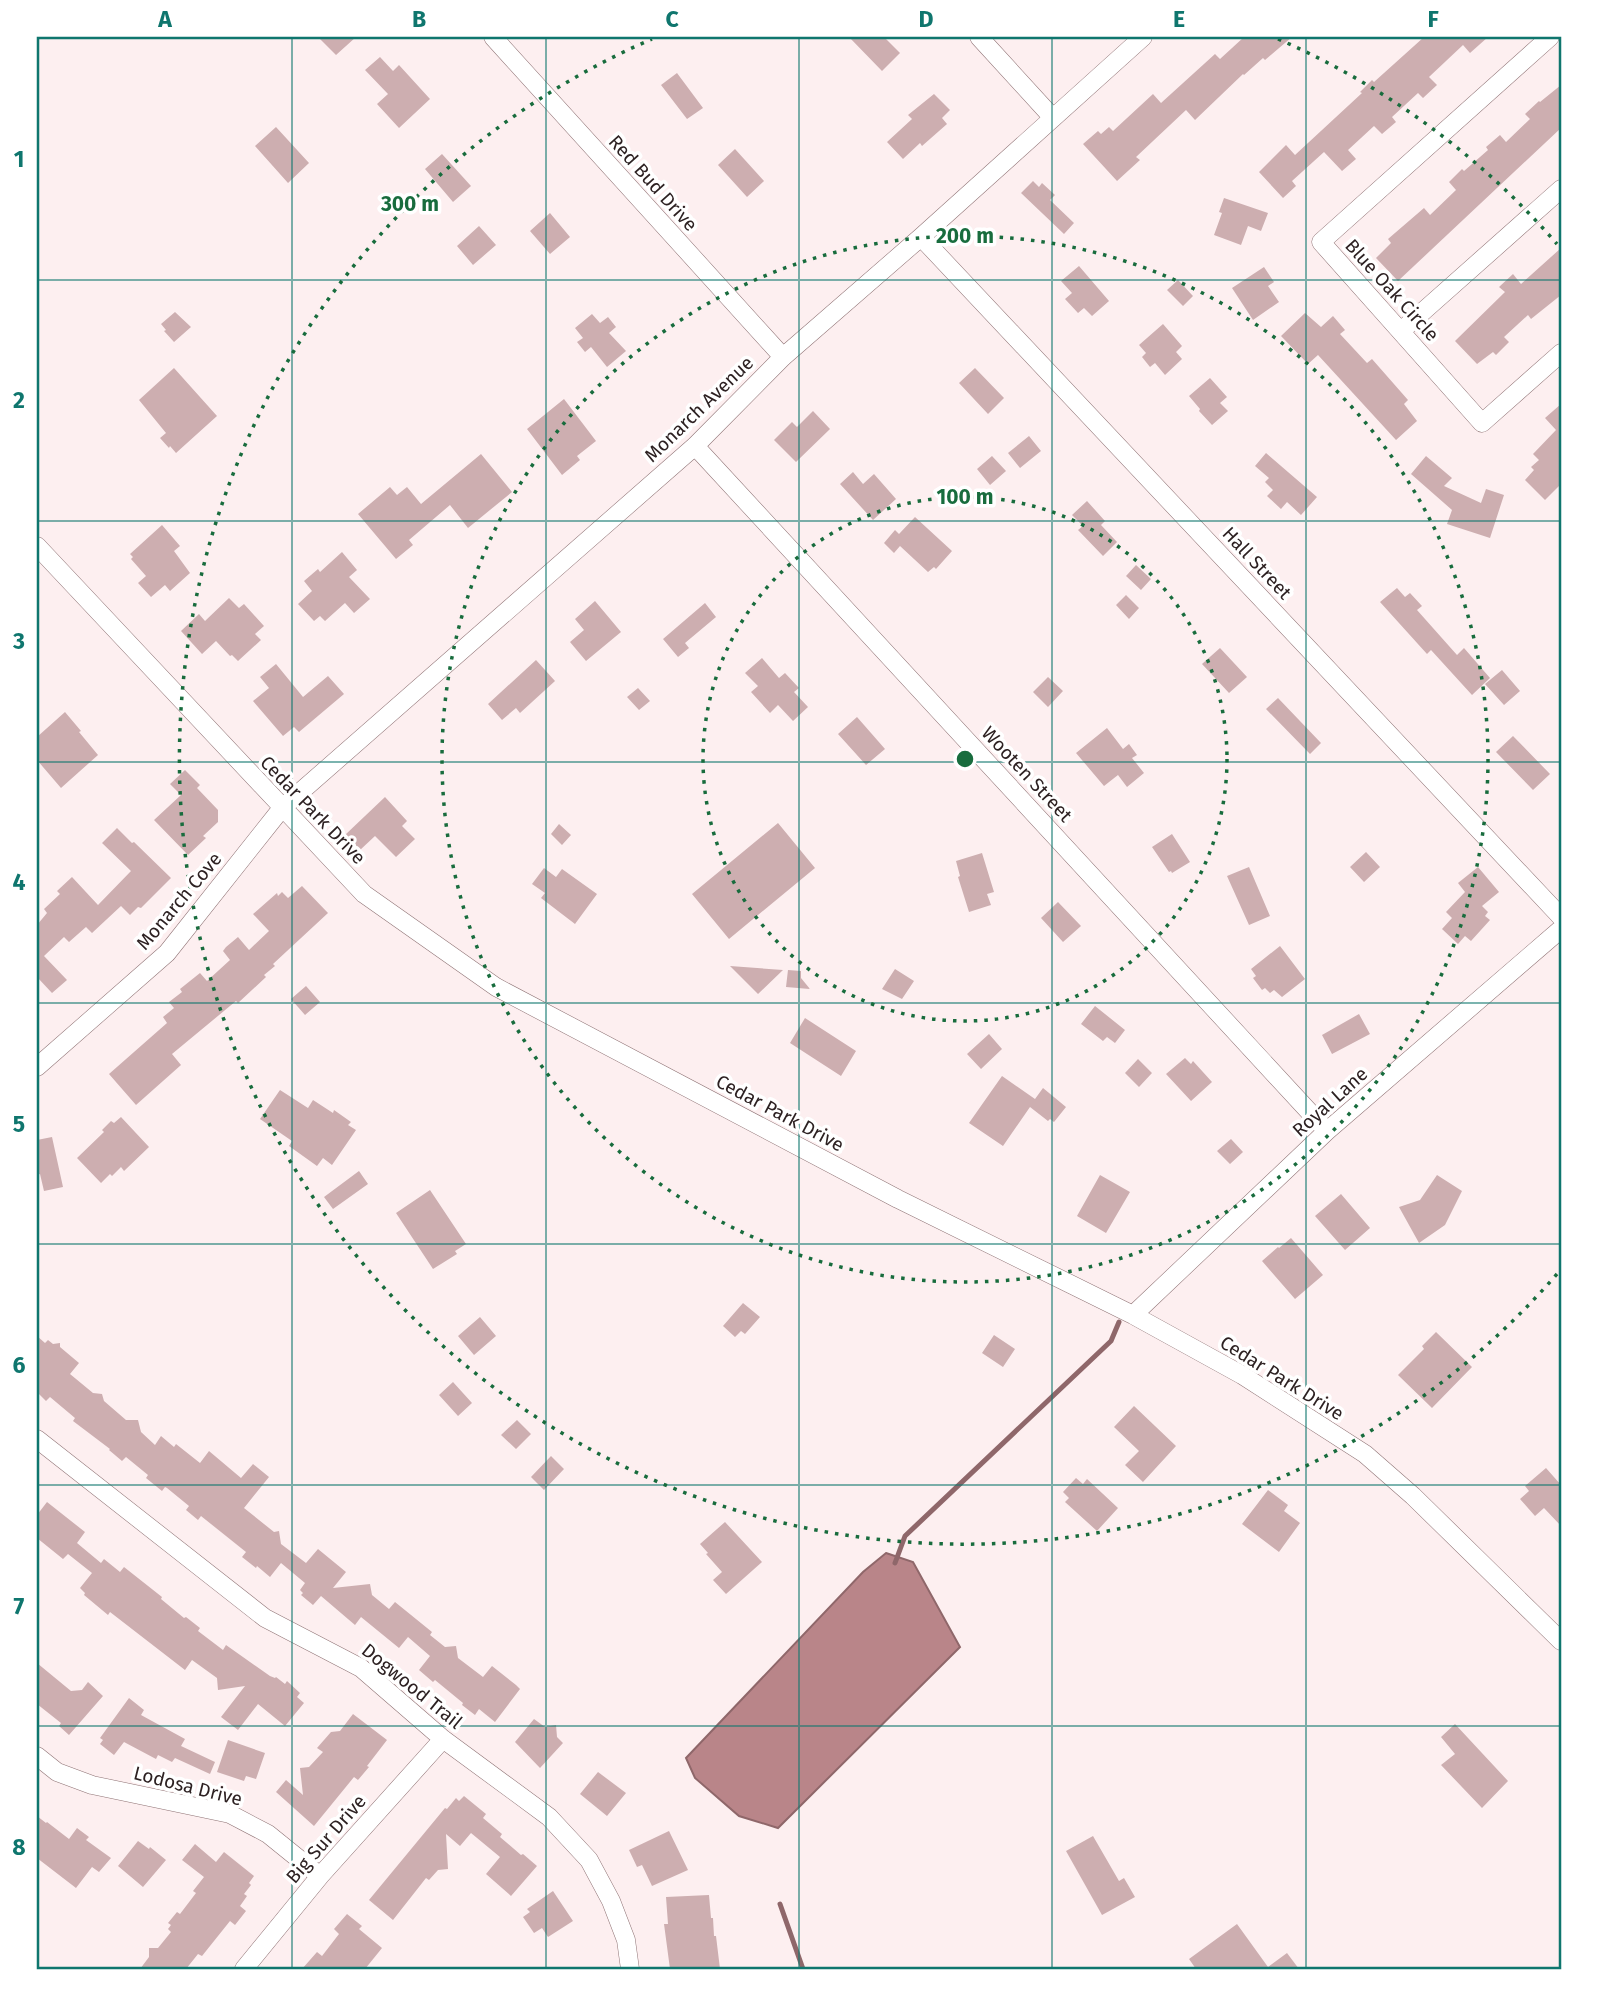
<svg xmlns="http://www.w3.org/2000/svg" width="1598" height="2006" viewBox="0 0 1598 2006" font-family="'Fira Sans',sans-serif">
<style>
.water{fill:#b98589;stroke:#8f676a;stroke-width:2}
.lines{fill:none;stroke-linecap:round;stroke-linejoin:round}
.stream{stroke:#8f676a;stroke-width:5}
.building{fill:#cdaeb0}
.minor-casing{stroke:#8f7375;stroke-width:19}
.minor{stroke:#fff;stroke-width:18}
.grid{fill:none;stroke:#0f766e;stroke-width:2;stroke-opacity:0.55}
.ring{fill:none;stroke:#186c3d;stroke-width:3.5;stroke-dasharray:3.5 7}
.labels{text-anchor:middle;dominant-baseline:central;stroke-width:7;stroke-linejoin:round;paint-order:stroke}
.street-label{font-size:19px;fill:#2d2122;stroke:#fff}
.centre{fill:#186c3d;stroke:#fff;stroke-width:3.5}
.ring-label{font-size:21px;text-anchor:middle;font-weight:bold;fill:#186c3d;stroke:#fff;stroke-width:7;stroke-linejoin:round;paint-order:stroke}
.neatline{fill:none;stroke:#0f766e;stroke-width:2.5}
.grid-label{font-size:23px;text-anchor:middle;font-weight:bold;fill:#0f766e}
</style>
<rect width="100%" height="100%" fill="#fdeff0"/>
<path class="water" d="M886 1553 913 1562 960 1647 778 1828 739 1816 695 1778 686 1758 863 1572Z"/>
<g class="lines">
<path class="stream" d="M895 1563 905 1536 1111 1341 1119 1322
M780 1904 803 1969"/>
</g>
<path class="building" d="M318 37H356L336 55Z
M849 37H884L900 53 882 71Z
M1244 37H1292L1265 60 1263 58 1244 75 1243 74 1195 120 1186 110 1136 157 1140 160 1117 181 1083 144 1098 131 1101 134 1109 127 1113 131 1153 94 1161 103 1215 54 1220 59Z
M1424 37H1488L1470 53 1463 45 1429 77 1437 85 1423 98 1418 93 1392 117 1396 122 1382 134 1374 126 1348 150 1356 159 1342 171 1324 152 1292 181 1296 186 1283 198 1259 172 1286 145 1295 155 1362 93 1360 92 1372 80 1374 82Z
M380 57 393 71 399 65 430 99 399 128 377 104 388 94 365 70Z
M677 73 703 108 687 119 661 85Z
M1561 85V128L1398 281 1376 258 1391 243 1388 239 1424 208 1430 215 1456 190 1449 182 1462 169 1464 171 1488 150 1486 147 1500 135 1506 142 1530 119 1525 114 1539 101 1540 102Z
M934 94 950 110 942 118 947 124 922 146 920 143 903 159 887 142 912 119 908 115Z
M276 127 309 163 288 183 255 146Z
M735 149 764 181 747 197 718 165Z
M442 154 471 186 453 202 425 169Z
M1033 181 1039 187 1042 183 1055 195 1050 200 1074 223 1064 234 1021 193Z
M1224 198 1268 213 1261 231 1248 226 1241 245 1214 235 1222 213 1219 212Z
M550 213 570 237 550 254 530 231Z
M479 226 496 245 473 265 457 246Z
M1561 248V295L1531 319 1528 315 1504 337 1509 342 1496 355 1493 352 1477 364 1455 341 1505 292 1499 287 1513 274 1521 284Z
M1079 266 1109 301 1092 316 1084 308 1078 313 1065 299 1072 293 1061 281Z
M1264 267 1274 282 1268 286 1279 302 1253 320 1232 288Z
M1178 280 1193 296 1183 306 1167 290Z
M175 312 191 327 174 342 164 331 166 330 161 324Z
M1305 313 1321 327 1333 316 1345 330 1340 334 1367 363 1372 359 1408 400 1404 404 1417 421 1396 440 1318 355 1308 364 1281 336Z
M592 314 600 323 608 317 616 327 609 333 626 351 607 367 591 347 585 352 577 342 583 338 575 328Z
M1163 324 1182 346 1176 352 1182 359 1165 375 1155 363 1150 367 1142 357 1146 353 1139 345Z
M174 368 217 416 176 453 170 446 169 448 160 438 166 433 139 400Z
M975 368 1004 398 988 414 959 383Z
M1210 378 1227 397 1220 403 1228 411 1212 425 1199 411 1200 409 1189 396Z
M564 399 596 441 577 456 580 460 562 475 527 429Z
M1561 404V484L1545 500 1525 480 1534 470 1531 467 1539 460 1533 454 1556 430 1545 418Z
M813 411 830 429 796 462 774 440 792 422 797 427Z
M1029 436 1041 451 1020 468 1008 453Z
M1266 453 1317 497 1301 515 1287 502 1281 509 1267 496 1273 490 1265 482 1269 478 1255 466Z
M481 454 512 492 468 528 450 505 409 540 413 545 396 559 358 514 390 487 397 495 407 487 421 504Z
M992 456 1006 471 990 485 977 469Z
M1426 456 1452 478 1444 486 1481 503 1486 489 1504 495 1490 538 1447 524 1452 510 1411 474Z
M853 472 863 484 874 474 896 499 873 520 840 484Z
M1087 501 1105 521 1101 525 1117 542 1103 556 1078 530 1083 526 1072 515Z
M915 517 952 551 936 569 934 567 928 572 900 546 894 553 884 543 895 530 899 534Z
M162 525 180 546 174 551 190 573 170 591 165 585 151 597 138 583 146 576 131 559 133 557 130 554Z
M342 552 357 570 349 577 370 599 354 613 345 603 325 621 320 616 314 621 298 604 312 591 304 581 318 569 320 572Z
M1136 565 1151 579 1141 590 1126 576Z
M1397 588 1405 597 1410 593 1422 606 1417 610 1457 655 1464 648 1490 678 1472 695 1431 650 1427 654 1380 602Z
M1126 595 1139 608 1129 619 1116 605Z
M229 598 239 608 244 604 264 626 255 634 261 640 238 661 232 655 230 656 216 641 202 654 181 631 199 614 205 621Z
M595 601 621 632 586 661 570 642 584 630 575 619Z
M705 603 716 617 685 643 689 648 678 657 663 639Z
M1220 648 1247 677 1229 693 1202 664Z
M762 658 779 678 785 673 799 688 794 692 808 707 793 721 778 705 770 713 751 692 758 686 745 673Z
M536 660 555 681 520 713 516 708 502 720 488 704Z
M276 664 303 697 328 676 344 694 299 732 294 727 283 736 253 701 269 688 260 677Z
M1502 670 1520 691 1504 705 1485 684Z
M1048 677 1063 691 1048 707 1033 692Z
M638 688 650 701 639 710 627 697Z
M1278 698 1321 743 1310 754 1266 709Z
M65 712 81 731 79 732 98 755 61 788 37 760V737Z
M857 717 885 749 866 765 838 734Z
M1107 728 1123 749 1129 744 1137 755 1132 758 1144 773 1127 787 1118 775 1104 786 1076 753Z
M1513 736 1550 774 1533 790 1496 752Z
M185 770 200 785 197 788 218 810V822L203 836 206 838 188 855 154 820 181 795 170 784Z
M385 797 407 821 402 826 415 839 396 857 375 836 359 851 345 835Z
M778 823 815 868 729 939 692 894Z
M559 824 571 835 562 845 551 834Z
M117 828 132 843 134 842 171 878 141 908 138 907 130 915 121 906 92 933 86 927 69 942 64 937 44 956 67 980 52 993 37 977V925L47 913 44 909 60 894 57 891 72 877 98 905 131 871 102 843Z
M1172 834 1190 862 1172 873 1171 871 1169 872 1152 847Z
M1366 852 1380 867 1364 882 1350 867Z
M982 853 994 892 987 894 991 905 969 912 958 877 960 876 956 861Z
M1249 867 1270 916 1249 925 1227 876Z
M1478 867 1499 892 1482 906 1488 912 1485 916 1490 920 1471 941 1465 936 1458 944 1442 929 1452 918 1446 912 1465 892 1458 883Z
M544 868 556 877 562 869 597 894 575 924 541 898 545 893 532 884Z
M302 886 328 913 273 964 275 966 264 975 266 977 238 1003 236 1001 172 1054 181 1065 136 1105 109 1074 167 1023 163 1017 174 1008 169 1002 182 992 180 989 200 973 207 981 230 960 223 951 226 947 238 937 249 950 269 931 253 914 277 893 278 896 282 892 288 898Z
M1058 902 1081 926 1063 942 1041 918Z
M1280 946 1305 979 1282 997 1274 990 1270 993 1265 988 1262 990 1253 978 1256 976 1251 969Z
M730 966 783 970 758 994Z
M895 969 914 981 902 999 882 989Z
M788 970 801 971V978L810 989 786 987Z
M306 986 320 1002 305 1015 291 999Z
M1095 1006 1125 1030 1115 1043 1107 1037 1103 1041 1081 1024Z
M1359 1014 1370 1034 1332 1054 1322 1035Z
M805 1018 856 1051 841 1076 790 1043Z
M989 1034 1002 1049 981 1069 967 1054Z
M1185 1058 1191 1064 1193 1061 1212 1082 1191 1101 1166 1074Z
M1138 1059 1152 1073 1139 1087 1125 1073Z
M1002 1076 1035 1099 1043 1088 1066 1107 1054 1122 1050 1119 1048 1121 1030 1107 1003 1146 969 1123Z
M280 1090 308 1108 313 1100 333 1113 334 1110 351 1122 348 1125 356 1130 332 1165 323 1158 317 1166 289 1146 292 1141 260 1119Z
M121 1117 149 1147 124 1171 121 1167 112 1176 110 1174 101 1183 77 1158 104 1132 102 1130 111 1121 114 1123Z
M52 1137 63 1187 44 1191 40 1174 37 1175V1140Z
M1231 1139 1243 1152 1230 1164 1217 1151Z
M359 1171 368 1184 333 1209 324 1197Z
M1100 1175 1130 1192 1106 1233 1077 1216Z
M1437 1175 1462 1191 1445 1225 1419 1243 1399 1207 1420 1200Z
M430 1190 466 1244 455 1251 457 1254 433 1269 396 1213Z
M1341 1194 1370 1228 1345 1250 1315 1216Z
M1291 1238 1323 1275 1295 1299 1262 1261 1278 1247 1279 1248Z
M743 1303 760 1317 745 1334 741 1331 735 1337 723 1326Z
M480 1317 496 1336 474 1355 458 1336Z
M1436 1332 1472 1367 1432 1408 1398 1375 1424 1349 1422 1346Z
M994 1335 1015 1349 1003 1367 982 1353Z
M37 1336 45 1343 48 1340 53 1344 60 1343V1347L79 1363 70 1374 93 1393 102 1394 104 1401 126 1420H138L141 1432 155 1445 161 1436 174 1447 176 1444 200 1463 209 1451 241 1478 253 1464 269 1477 244 1508 274 1532 279 1531 281 1544 306 1563 318 1549 346 1572 333 1588 370 1584 372 1595 389 1609 395 1602 432 1632 430 1635 445 1647 456 1646 458 1658 483 1677 492 1666 516 1685 520 1689 495 1722 479 1709 475 1715 462 1705 463 1703 435 1680 433 1682 419 1670 430 1656 408 1637 399 1648 361 1617 355 1625 321 1596 313 1605 301 1595 303 1593 300 1590 305 1583 281 1563 270 1577 257 1566 256 1568 242 1557 246 1552 201 1516 198 1520 186 1510 189 1506 167 1488 165 1487 162 1491 146 1478 148 1475 126 1457 122 1461 109 1450 110 1449 73 1421 75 1418 50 1397 46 1401 37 1392Z
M453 1382 472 1403 458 1416 439 1395Z
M1134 1406 1176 1446 1143 1482 1125 1465 1139 1451 1114 1427Z
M517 1420 531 1434 516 1449 501 1435Z
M551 1456 564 1469 544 1490 531 1477Z
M1546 1468 1561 1485V1526L1544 1508 1535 1516 1520 1499 1529 1491 1525 1486Z
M1076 1478 1083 1484 1087 1479 1118 1508 1097 1531 1065 1502 1069 1498 1063 1492Z
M1268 1490 1288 1505 1284 1511 1300 1523 1279 1552 1242 1524Z
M47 1502 85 1532 77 1543 101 1563 104 1559 120 1572 124 1567 162 1597 161 1599 184 1618 186 1617 200 1628 198 1631 223 1650 226 1645 270 1676 275 1678 276 1677 285 1684 287 1681 300 1693 297 1697 304 1703 285 1726 258 1704 238 1730 221 1717 245 1686 218 1690 217 1678 192 1660 185 1670 110 1612 108 1615 84 1595 85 1593 80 1588 92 1573 68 1554 63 1559 37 1538V1515Z
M725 1522 762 1562 726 1594 713 1580 722 1572 706 1554 708 1553 700 1544Z
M37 1663 71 1691 82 1690 88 1682 103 1696 69 1735 59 1726 61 1723 37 1704Z
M129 1698 144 1710 141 1715 185 1739 181 1746 215 1762 210 1774 175 1758 172 1762 158 1755 156 1759 124 1742 114 1755 100 1744 103 1740 100 1738Z
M353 1714 387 1740 367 1766 369 1767 358 1780 354 1777 314 1826 276 1792 286 1780 303 1795 300 1768 309 1767 323 1752 317 1748 331 1732 340 1731Z
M534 1719 545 1727 556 1725 557 1737 563 1743 540 1768 515 1742Z
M1455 1724 1508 1781 1482 1808 1441 1765 1455 1754 1441 1737Z
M228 1740 265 1753 256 1779 246 1776 244 1781 217 1772Z
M598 1772 626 1793 607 1816 580 1794Z
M464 1796 486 1814 483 1818 502 1834 500 1837 521 1855 523 1854 537 1866 511 1896 486 1874 500 1857 471 1833 460 1846 446 1834 448 1869 438 1870 429 1880 426 1878 393 1920 369 1900 445 1808 447 1809 456 1798 459 1801Z
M37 1816 46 1823 47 1822 69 1839 77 1828 89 1837 86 1840 111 1858 99 1872 92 1867 76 1888 37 1858Z
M669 1831 688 1870 652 1886 642 1865 637 1867 629 1850Z
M1093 1836 1119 1881 1124 1878 1135 1897 1102 1915 1066 1851Z
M138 1841 149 1849 150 1847 166 1860 143 1887 118 1866Z
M195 1844 216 1862 224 1852 254 1876 249 1883 251 1885 244 1894 247 1896 240 1906 246 1911 235 1925 230 1921 202 1956 198 1954 186 1969H140L149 1957V1948H158L171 1932 168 1929 171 1925 168 1923 177 1912 180 1914 196 1893 193 1891 204 1877 182 1860Z
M553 1891 573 1921 548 1937 542 1928 534 1933 523 1917 530 1912 527 1909Z
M709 1895 711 1918H713L714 1936H716L720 1969H670L664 1924H668L666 1897Z
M347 1914 362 1926 359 1929 382 1948 378 1953 365 1969H302L317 1952 322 1956 339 1934 334 1929Z
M1237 1924 1268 1967 1287 1953 1299 1969H1196L1189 1959Z"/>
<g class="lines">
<defs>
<path id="minor" d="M493 37 783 357
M979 37 1053 118
M1550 37 1321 242 1482 423 1561 353
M921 237 1561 917
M1401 331 1561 189
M695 446 1327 1131
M37 546 364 894 496 987 898 1199 1133 1315 1242 1375 1365 1454 1413 1496 1561 1641
M37 1067 167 953 282 808 695 446 783 357 921 237 1143 37
M1133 1315 1327 1131 1561 929
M37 1439 265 1618 361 1668 443 1739 549 1817 589 1860 611 1901 626 1940 630 1969
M37 1756 57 1772 92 1785 230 1814 268 1834 320 1876
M244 1969 320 1876 443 1739"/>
</defs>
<use href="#minor" class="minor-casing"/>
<use href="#minor" class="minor"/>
</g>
<path class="grid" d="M292 37V1969M546 37V1969M799 37V1969M1052 37V1969M1306 37V1969M37 280H1561M37 521H1561M37 762H1561M37 1003H1561M37 1244H1561M37 1485H1561M37 1726H1561"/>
<g class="ring">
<circle cx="965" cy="759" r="262"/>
<circle cx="965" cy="759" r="523"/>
<path d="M1557 1274A785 785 0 1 1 652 39M1278 39A785 785 0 0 1 1557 244"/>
</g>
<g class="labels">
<g class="street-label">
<text transform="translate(653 183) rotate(48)">Red Bud Drive</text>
<text transform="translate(1392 290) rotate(48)">Blue Oak Circle</text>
<text transform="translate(699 409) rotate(-44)">Monarch Avenue</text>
<text transform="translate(1257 563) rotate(47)">Hall Street</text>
<text transform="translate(1027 774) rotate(47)">Wooten Street</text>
<text transform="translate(313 810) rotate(46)">Cedar Park Drive</text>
<text transform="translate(179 901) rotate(-50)">Monarch Cove</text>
<text transform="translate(1330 1102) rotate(-42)">Royal Lane</text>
<text transform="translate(780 1113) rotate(28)">Cedar Park Drive</text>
<text transform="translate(1282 1378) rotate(32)">Cedar Park Drive</text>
<text transform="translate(412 1686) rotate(39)">Dogwood Trail</text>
<text transform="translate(188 1786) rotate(14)">Lodosa Drive</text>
<text transform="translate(326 1839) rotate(-49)">Big Sur Drive</text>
</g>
</g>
<circle cx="965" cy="759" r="10" class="centre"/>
<g class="ring-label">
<text x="410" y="211">300 m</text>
<text x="965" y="243">200 m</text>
<text x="965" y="504">100 m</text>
</g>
<rect width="1598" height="2006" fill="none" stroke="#ffffff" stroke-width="77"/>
<rect x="38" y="38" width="1522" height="1930" class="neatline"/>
<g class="grid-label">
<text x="165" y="27">A</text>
<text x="419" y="27">B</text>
<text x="672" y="27">C</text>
<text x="926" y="27">D</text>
<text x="1179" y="27">E</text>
<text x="1433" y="27">F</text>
<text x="19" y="167">1</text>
<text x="19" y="408">2</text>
<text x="19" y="649">3</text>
<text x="19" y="890">4</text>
<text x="19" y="1132">5</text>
<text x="19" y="1373">6</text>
<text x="19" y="1614">7</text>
<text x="19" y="1855">8</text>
</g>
</svg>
